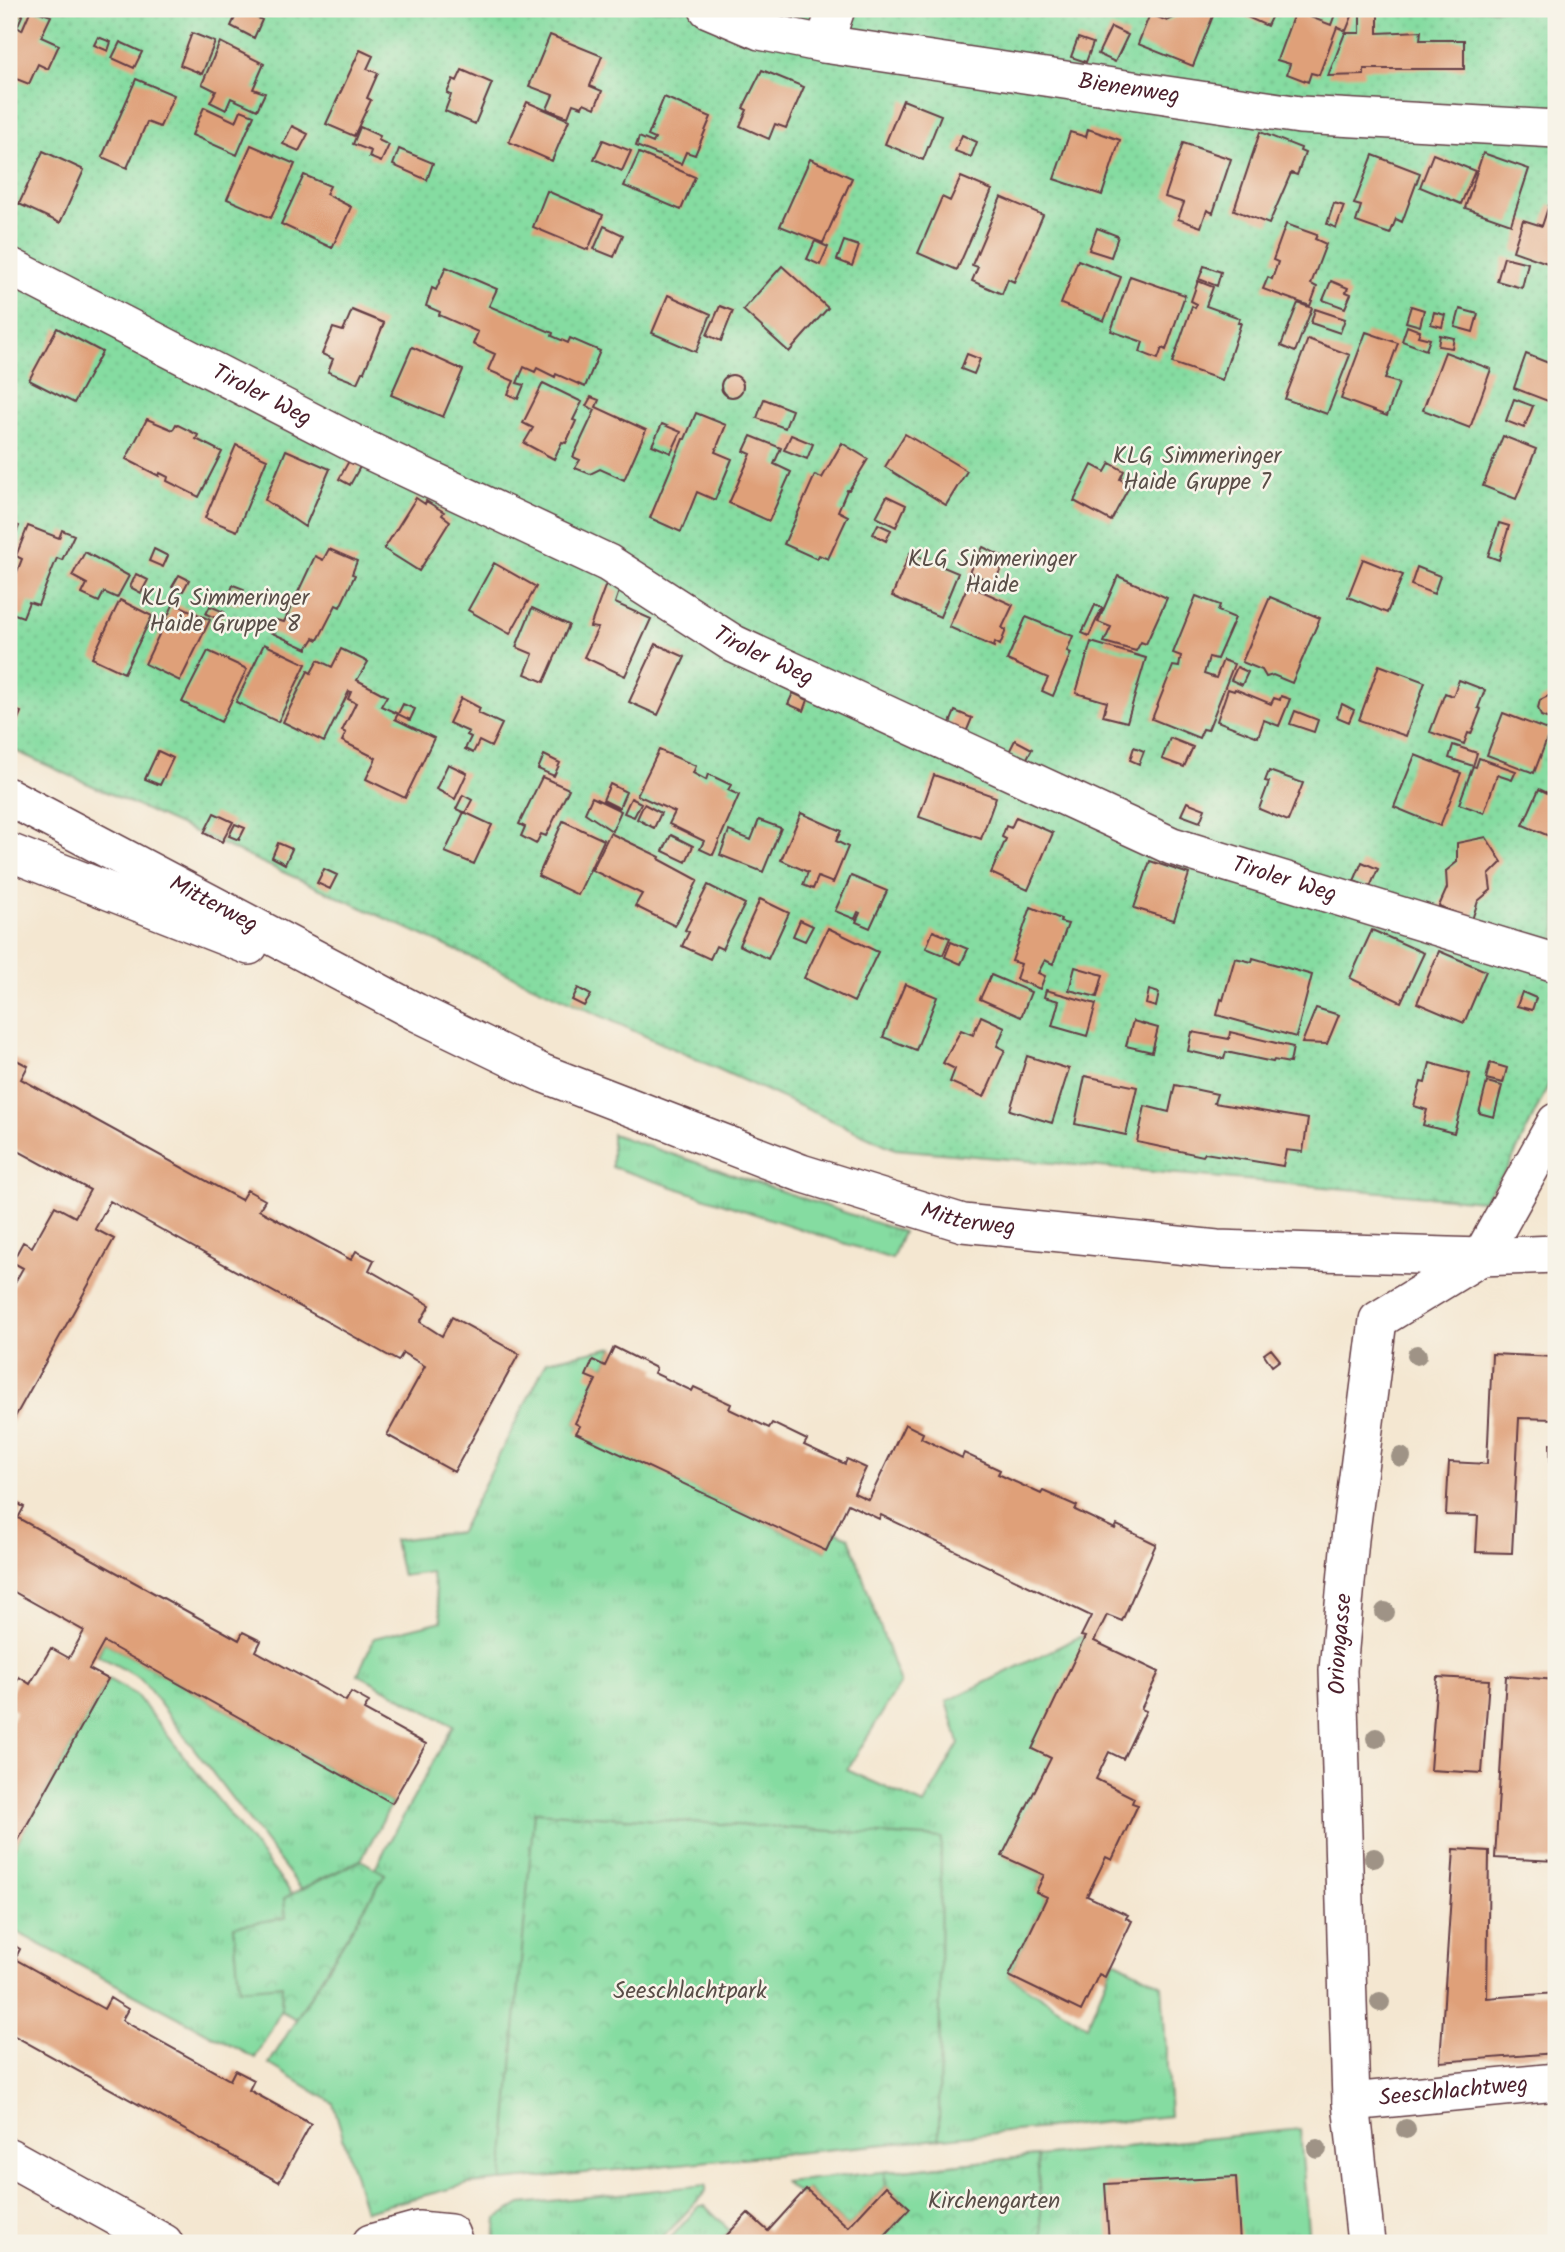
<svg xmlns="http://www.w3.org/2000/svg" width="1565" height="2252" viewBox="0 0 1565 2252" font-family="Kalam,sans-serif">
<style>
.grass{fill:url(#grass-tufts);stroke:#687e66;stroke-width:2}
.park{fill:url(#park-crowns);stroke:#687e66;stroke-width:2}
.garden{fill:url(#garden-dots);stroke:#687e66;stroke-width:2}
.building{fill:#dfa079}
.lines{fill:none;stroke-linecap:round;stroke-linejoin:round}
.street-casing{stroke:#643d44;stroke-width:40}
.street{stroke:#fff;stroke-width:37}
.tree{fill:#9f9386}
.labels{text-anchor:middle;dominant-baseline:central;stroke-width:5;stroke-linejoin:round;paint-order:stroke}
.street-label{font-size:23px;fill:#4a1f2b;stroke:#f7f3e8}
.park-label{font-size:23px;fill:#594e48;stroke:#f7f3e8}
</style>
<defs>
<pattern id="grass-tufts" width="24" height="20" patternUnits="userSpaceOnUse" patternTransform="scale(1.75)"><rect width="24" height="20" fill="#85dca1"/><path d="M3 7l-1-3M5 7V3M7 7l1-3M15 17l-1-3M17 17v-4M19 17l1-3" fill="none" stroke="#74bc8b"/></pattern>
<pattern id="park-crowns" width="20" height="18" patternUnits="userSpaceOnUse" patternTransform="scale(1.75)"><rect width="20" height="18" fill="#85dca1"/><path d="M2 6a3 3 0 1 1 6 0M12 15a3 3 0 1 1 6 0" fill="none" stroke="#74bc8b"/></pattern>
<pattern id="garden-dots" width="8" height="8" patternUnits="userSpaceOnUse" patternTransform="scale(1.75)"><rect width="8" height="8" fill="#85dca1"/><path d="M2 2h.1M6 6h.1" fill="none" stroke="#74bc8b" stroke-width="1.8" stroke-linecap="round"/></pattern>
</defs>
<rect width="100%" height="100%" fill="#f7f3e8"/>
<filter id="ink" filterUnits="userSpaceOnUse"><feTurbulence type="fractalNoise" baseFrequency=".0143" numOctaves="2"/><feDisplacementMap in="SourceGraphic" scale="14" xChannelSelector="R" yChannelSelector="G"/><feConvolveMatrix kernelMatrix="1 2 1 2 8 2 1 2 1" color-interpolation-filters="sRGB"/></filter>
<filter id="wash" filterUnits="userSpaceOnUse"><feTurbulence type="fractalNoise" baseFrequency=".00686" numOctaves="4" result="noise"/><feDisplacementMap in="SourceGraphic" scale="28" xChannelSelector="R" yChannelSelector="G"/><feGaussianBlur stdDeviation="1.57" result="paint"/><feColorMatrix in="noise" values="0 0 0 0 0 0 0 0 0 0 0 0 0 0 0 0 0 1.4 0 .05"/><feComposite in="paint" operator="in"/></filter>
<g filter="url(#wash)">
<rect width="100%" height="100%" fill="#f4e7d1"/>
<path class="grass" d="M612 1134 903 1232 892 1259 612 1167Z
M614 1347 605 1366 593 1361 596 1380 575 1423 580 1426 577 1432 825 1551 835 1531 849 1537 900 1684 847 1770 924 1805 959 1743 947 1701 1081 1636 1085 1637 1051 1758 1003 1856 1044 1875 1036 1891 1047 1897 1009 1976 1087 2026 1114 1960 1162 1985 1170 2116 468 2184 365 2211 333 2103 269 2064 385 1874 375 1868 453 1726 358 1674 374 1638 442 1621 431 1572 402 1576 394 1540 460 1532 547 1361Z
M104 1642 392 1803 361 1860 301 1889 141 1679 98 1655Z
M108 1679 136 1695 292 1894 284 1899 286 1918 281 2011 255 2058 9 1928V1857Z
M1300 2129 1309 2243H878L910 2208 886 2186 848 2227 807 2189 800 2195 784 2182Z
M706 2185V2191L658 2243H495L497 2218 521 2204Z
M699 2206H705L730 2231 724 2237 730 2243H666Z"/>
<path class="park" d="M534 1812 941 1838 939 2139 502 2181Z
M361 1860 385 1874 296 2019 281 2011 282 1985 239 1989 234 1926 286 1918 284 1898Z
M1037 2156 1043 2243H878L910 2208 886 2186 884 2172Z"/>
<path class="garden" d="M9 9H1556V1069L1509 1167 1482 1201 895 1149 9 748Z"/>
<g id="blocks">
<path class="building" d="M9 9H25L17 27 22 30 31 9 51 16 41 37 59 45 48 69 38 64 29 84 9 76Z
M239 9 262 20 254 38 231 26Z
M1181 9 1215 11 1193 66 1138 44 1150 14 1167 21 1178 16Z
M1239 9H1275L1267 26 1238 13Z
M1337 9H1355L1346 31 1337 27 1319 75 1311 73 1308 82 1287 74 1290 64 1277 60 1295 11 1331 25Z
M1360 14H1378V33L1421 31 1420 40H1464V69H1364V75L1328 76 1345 33H1360Z
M1111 27 1128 35 1115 62 1098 54Z
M192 33 215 42 202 74 180 65Z
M550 35 602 56 590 86 602 91 595 108 584 103 582 107 573 104 568 117 547 109 553 95 529 86Z
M98 37 111 42 108 51 94 45Z
M1078 38 1093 43 1086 62 1071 57Z
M120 42 142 52 134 68 112 58Z
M220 42 264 64 253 89 265 93 257 110 231 98 226 110 210 102 216 91 202 84Z
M360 50 373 56 367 69 378 73 367 98 371 100 354 136 326 124Z
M462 70 492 83 475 124 445 111 451 95 447 93 453 79 457 81Z
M762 70 804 87 786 128 775 124 769 139 740 126 747 110 743 108Z
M136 79 174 95 160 127 147 122 127 168 102 157Z
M664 97 711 117 695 155 686 152 681 164 636 146 639 137 653 143 655 139 648 136Z
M903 100 941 115 923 160 885 144Z
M527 102 569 120 552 161 509 142Z
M204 107 236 122 241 110 254 115 237 155 192 135Z
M292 126 308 134 299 151 283 144Z
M360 127 380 136 378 140 389 145 381 162 369 157 371 151 353 144Z
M1088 129 1120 140 1102 195 1054 179 1070 132 1086 137Z
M1260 132 1301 148 1300 151 1305 153 1297 175 1291 173 1269 224 1234 210Z
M962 135 977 142 971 157 955 151Z
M603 140 631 151 622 171 594 159Z
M1183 143 1231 159 1213 213 1207 210 1201 227 1178 219 1184 203 1165 197Z
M251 145 295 164 271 218 227 199Z
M399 149 433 163 427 180 393 165Z
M43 151 84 170 60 223 19 204Z
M639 153 695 177 681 210 624 186Z
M1483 153 1529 169 1511 224 1465 208Z
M1433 154 1475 171 1461 204 1420 187Z
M1373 155 1420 173 1402 222 1396 219 1390 234 1356 222 1361 206 1354 204Z
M810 159 852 178 823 243 780 226Z
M304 175 330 186 326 194 351 207 332 248 281 224Z
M961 177 992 190 957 270 918 253 942 197 950 201Z
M547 191 603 215 588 250 533 227Z
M1001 197 1043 215 1014 282 1008 279 1002 294 972 281 978 267 972 265Z
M1334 203 1344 206 1336 228 1327 224Z
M1549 205 1556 207V266L1513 251 1523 220 1542 226Z
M1286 224 1317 235 1315 239 1326 244 1311 284 1317 287 1310 306 1263 289 1268 277 1272 279 1278 262 1273 260Z
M604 226 623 235 614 257 594 249Z
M1097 228 1118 236 1111 257 1089 250Z
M815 241 828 247 820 265 807 259Z
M844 241 859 246 852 266 837 260Z
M1504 257 1528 263 1522 288 1497 281Z
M1078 260 1121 277 1104 321 1061 304Z
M782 266 828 308 789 352 743 310Z
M1204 266 1221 272 1217 286 1199 279Z
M446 267 497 289 489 306 553 333 552 336 568 343 570 338 600 351 585 387 556 374 555 377 537 368 535 372 524 367 517 383 524 385 518 399 508 394 514 381 488 370 495 354 473 344 478 332 439 315 440 312 426 306 432 288 436 290Z
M1130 276 1185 295 1166 350 1162 348 1158 359 1140 352 1143 342 1111 331Z
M1198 281 1213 287 1206 306 1240 318 1238 323H1241L1222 380 1172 363 1192 306 1195 308 1197 304 1191 301Z
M1331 281 1348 288 1346 292 1351 294 1345 308 1323 300Z
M668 295 711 314 696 352 652 333Z
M1298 303 1312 308 1295 352 1281 346Z
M720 306 733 311 721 341 707 335Z
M1411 306 1424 310 1420 326 1406 322Z
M1315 309 1345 319 1340 333 1311 323Z
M1460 309 1478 314 1473 332 1455 327Z
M352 310 384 323 364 372H362L357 383 328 372 333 359 322 354 333 328 343 331Z
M1434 312 1445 315 1442 327 1431 324Z
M1407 326 1420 331 1418 336 1430 339 1426 350 1402 341Z
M57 328 102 352 74 403 29 380Z
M1366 332 1398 343 1385 379 1399 383 1387 416 1341 399Z
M1440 335 1454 338 1452 348 1438 346Z
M1308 339 1350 355 1327 414 1285 399Z
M412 347 463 370 443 417 391 395Z
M1445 352 1491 369 1470 428 1423 410Z
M967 354 980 359 974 374 961 369Z
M1526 354 1556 366V394L1553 403 1514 388Z
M721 386a11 11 0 1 1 22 0a11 11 0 1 1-22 0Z
M543 383 582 402 573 420 576 421 566 443 562 442 554 459 524 443 533 428 523 423Z
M591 397 599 400 596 407 646 430 624 480 600 469 590 474 575 468 580 460 573 457 595 410 586 406Z
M764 399 792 410 785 428 757 418Z
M1514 399 1533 406 1524 428 1506 421Z
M696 413 726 425 715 452 732 459 715 500 697 492 681 532 650 518 683 439H685Z
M147 419 173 430 176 424 198 435 196 439 222 452 199 497 167 481 168 477 160 473 159 476 126 459Z
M662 424 681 432 671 453 652 445Z
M905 434 967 471 946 505 885 467Z
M791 435 813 444 807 459 784 450Z
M751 436 781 448 774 464 791 472 769 521 729 503 751 454 744 451Z
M1503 436 1536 449 1516 499 1483 486Z
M842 443 868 459 849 490H847L838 511 848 516 828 559 819 555 817 559 784 544 815 475 822 478Z
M236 445 267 459 237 531 205 518Z
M286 450 330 469 305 527 265 500Z
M350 459 361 465 350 485 339 479Z
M1110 463 1124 471 1120 479 1130 485 1111 521 1074 501 1092 465 1105 472Z
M887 496 906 505 896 527 876 517Z
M416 498 425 504 426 501 444 512 442 515 450 521 419 571 384 549Z
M9 522 19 526 9 550Z
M1499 523 1509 526 1499 560 1488 556Z
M878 524 891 530 886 541 873 534Z
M28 526 59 538 62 530 74 535 62 560 57 558 38 605 29 602 23 617 9 612V592L22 559 16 556Z
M983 547 1007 559 993 583 969 572Z
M154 549 168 556 163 567 149 561Z
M329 549 357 561 352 574 355 575 340 607 336 605 318 640 314 638 307 649 270 632 276 620 284 622 315 556 323 560Z
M85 552 129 576 117 598 104 592 99 602 82 594 87 584 72 576Z
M910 553 958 573 940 617 892 596Z
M1363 559 1403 575 1387 613 1348 597Z
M494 563 536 587 510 634 468 610Z
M1417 567 1440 576 1434 594 1411 585Z
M136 574 148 580 141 593 130 587Z
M179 575 189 580 183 591 172 587Z
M1118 576 1167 598 1146 644 1141 642 1136 651 1104 642 1111 627 1098 622Z
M606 584 619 591 615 603 651 619 625 676 584 657 598 628 590 627Z
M233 585 244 589 239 605 227 602Z
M968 585 1013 605 1002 628 1006 630 1000 645 995 642 994 647 949 627Z
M1196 596 1220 605 1218 611 1235 618 1217 659 1209 657 1204 674 1216 678 1223 660 1234 664 1208 730 1203 729 1199 738 1152 719 1173 666 1179 667 1181 656 1173 653Z
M1270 597 1320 618 1292 683 1273 675 1266 677 1262 670 1242 662Z
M120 600 152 616 124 673 92 658Z
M174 603 210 620 180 681 145 664Z
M1095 605 1102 608 1089 636 1082 633Z
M210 606 224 612 221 620 206 614Z
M532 608 569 625 544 682 525 674 533 654 516 647Z
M1026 617 1073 636 1067 651 1071 653 1053 696 1042 691 1048 678 1007 660Z
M1091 642 1146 658 1127 722 1103 716 1107 702 1076 693Z
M264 644 306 664 278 722 236 702Z
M656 644 685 657 658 715 629 702Z
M341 649 368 662 357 680 387 696 381 706 398 714 403 704 415 709 410 720 398 714 395 719 434 738 405 798 366 779 376 758 342 741 346 733 342 731 356 703 348 699 351 692 349 691 324 742 283 722 308 671 311 673 318 660 332 667Z
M208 651 247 669 221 722 182 702Z
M1379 665 1425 682 1406 736 1359 720Z
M1237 667 1248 672 1242 685 1231 680Z
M1459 680 1485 690 1478 708 1481 709 1471 734 1468 733 1464 744 1430 732 1445 693 1453 696Z
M1228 689 1234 691 1235 689 1271 704 1274 698 1280 700 1281 696 1290 699 1279 726 1264 720 1258 737 1217 721Z
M793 693 808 700 804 711 788 704Z
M1548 696 1556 699V716L1549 719 1541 716 1538 708 1540 700Z
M461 698 480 708 478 713 502 724 491 747 479 741 473 753 465 749 471 737 467 735 469 732 449 723Z
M1342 704 1354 710 1349 722 1337 717Z
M12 709 21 712 16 724 9 722Z
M955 711 972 718 965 735 948 728Z
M1295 711 1318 720 1314 732 1290 724Z
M1503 713 1550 731 1534 773 1487 755Z
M1170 738 1193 747 1184 767 1162 759Z
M1015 740 1032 749 1026 760 1009 752Z
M1453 745 1477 753 1473 766 1449 758Z
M1134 747 1144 751 1139 764 1130 760Z
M659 750 696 766 693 773 706 780 708 774 731 785 728 790 739 795 713 855 700 849 704 841 669 824 675 812 637 795Z
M158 751 173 758 160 785 145 779Z
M544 755 560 763 554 776 538 769Z
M1415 755 1461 773 1440 826 1394 807Z
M1479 758 1516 771 1512 780 1497 775 1484 813 1459 804 1473 766 1476 767Z
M448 764 467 773 455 799 436 789Z
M1269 771 1303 783 1288 821 1259 809 1269 782 1265 781Z
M934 775 996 797 981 839 919 817Z
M542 777 569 789 546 836 541 834 536 844 521 836 525 827 519 824Z
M610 784 626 792 619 808 603 800Z
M1539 789 1556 797V839L1523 825Z
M463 795 472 800 465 813 456 809Z
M592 797 621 811 612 831 585 813Z
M631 798 641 803 634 817 624 813Z
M1187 802 1205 809 1200 822 1181 815Z
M644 804 661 813 654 828 637 819Z
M464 812 492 825 474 864 445 852Z
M214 813 233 822 222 842 204 833Z
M801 813 841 831 836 841 848 847 833 883 818 877 813 889 803 885 808 872 781 860Z
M1016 817 1053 833 1028 890 991 873 1006 839 1002 837 1006 826 1011 828Z
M759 820 781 828 763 872 720 855 729 831 751 840Z
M563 821 604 840 578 895 538 876Z
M235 824 245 828 239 840 229 836Z
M610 833 660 857 659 859 698 880 675 926 635 906 642 894 592 870Z
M671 835 693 846 686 862 663 851Z
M1486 837 1502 862 1489 875 1491 890 1478 901 1472 920 1439 906 1447 888 1446 871 1457 862V843Z
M278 843 292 849 285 864 272 857Z
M1150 861 1189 874 1174 920 1134 908Z
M1362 862 1378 869 1370 887 1354 881Z
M324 869 337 875 330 889 317 883Z
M851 876 887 891 870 928 856 922 860 913 858 912 855 919 835 911Z
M708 885 745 904 722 949 716 946 710 959 682 946 689 932 685 930Z
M760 899 789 913 768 959 739 945Z
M1031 907 1061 919 1060 922 1068 924 1053 964 1045 960 1038 973 1045 976 1040 989 1016 979 1021 964 1012 961Z
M800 920 813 926 805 941 793 936Z
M828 928 878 952 854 1002 804 978Z
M1372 930 1424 953 1401 1002 1350 978Z
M933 931 950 938 943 955 926 948Z
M951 942 968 949 961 964 945 957Z
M1439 951 1486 971 1464 1023 1417 1003Z
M1235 958 1252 962 1253 958 1312 975 1296 1037 1217 1015 1221 999 1223 1000Z
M1075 967 1103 975 1097 997 1069 990Z
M991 975 1031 992 1021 1017 980 999Z
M905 984 937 997 916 1050 883 1037Z
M578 988 591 995 584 1006 572 1000Z
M1046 990 1096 1004 1087 1036 1052 1026 1059 1001 1044 997Z
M1149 990 1159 993 1156 1007 1146 1004Z
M1522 992 1536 998 1532 1010 1517 1006Z
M1316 1008 1339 1015 1327 1044 1302 1043Z
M981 1016 1005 1027 997 1046 1005 1050 984 1097 950 1082 955 1069 943 1063 961 1030 973 1035Z
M1133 1021 1158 1028 1152 1052 1126 1046Z
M1192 1032 1229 1039 1230 1032 1293 1047 1290 1063 1274 1060 1273 1062 1226 1052 1224 1059 1188 1051Z
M9 1056 28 1066 21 1079 241 1200 247 1190 265 1200 259 1210 351 1260 356 1251 374 1260 369 1270 430 1305 420 1322 442 1336 452 1317 519 1354 454 1472 387 1435 425 1366 403 1353 398 1361 110 1201 95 1229 114 1239 9 1428V1293L23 1268 12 1262 23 1242 32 1247 55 1206 75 1217 90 1190 9 1146Z
M1027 1056 1069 1069 1052 1123 1010 1110Z
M1430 1063 1470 1074 1454 1133 1423 1125 1427 1110 1414 1106 1421 1082 1425 1083Z
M1490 1063 1507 1068 1503 1083 1486 1079Z
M1085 1076 1137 1087 1126 1135 1075 1124Z
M1487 1082 1502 1086 1494 1117 1479 1113Z
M1175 1085 1217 1094 1214 1103 1308 1119 1303 1152 1286 1150 1283 1166 1205 1153 1203 1156 1137 1142 1145 1106 1169 1112Z
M614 1347 656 1368 654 1373 692 1391 694 1387 731 1404 729 1409 769 1428 772 1423 807 1440 804 1445 845 1464 847 1459 866 1468 854 1493 869 1500 905 1424 923 1433 921 1438 962 1458 964 1453 1000 1470 998 1474 1041 1494 1043 1491 1077 1506 1075 1510 1115 1529 1117 1525 1156 1544 1122 1621 1107 1615 1094 1641 1159 1672 1141 1709 1146 1711 1123 1759 1109 1752 1096 1779 1134 1798 1132 1803 1138 1805 1112 1860 1106 1857 1087 1896 1128 1915 1126 1918 1132 1921 1105 1977 1099 1974 1081 2011 1009 1976 1047 1897 1036 1892 1044 1875 1002 1856 1051 1758 1032 1749 1085 1637 1081 1636 1091 1616 881 1515 879 1519 848 1504 826 1551 576 1433 580 1426 575 1423 596 1380 586 1376 593 1360 605 1366Z
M1271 1349 1280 1360 1272 1366 1264 1354Z
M1492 1354 1556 1357V1419L1519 1418 1512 1553 1476 1552 1478 1516 1446 1515 1449 1462 1487 1464Z
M1550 1444H1556V1560H1554Z
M9 1499 24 1507 18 1518 239 1640 243 1632 261 1641 256 1651 346 1701 351 1692 369 1702 364 1710 426 1744 392 1803 104 1642 89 1669 108 1679 9 1857V1725L16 1711 9 1707V1697L19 1677 30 1684 51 1648 69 1658 84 1631 9 1589Z
M1506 1676 1556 1680V1861L1495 1858Z
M1437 1677 1489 1680 1482 1773 1430 1770Z
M1454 1849 1489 1851 1487 1998 1556 1993V2053L1440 2062Z
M9 1942 20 1949 15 1959 104 2009 110 1998 118 2003 128 2009 122 2020 230 2080 235 2070 254 2080 249 2090 311 2124 279 2182 9 2033Z
M1236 2177 1240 2243H1109L1105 2184Z
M886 2186 910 2208 878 2243H731L725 2237 748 2213 768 2231 806 2189 848 2227Z"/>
</g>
</g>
<g filter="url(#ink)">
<use href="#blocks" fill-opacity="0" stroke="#643d44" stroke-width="2"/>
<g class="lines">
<defs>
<g id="street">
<path id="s1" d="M708 9 760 31 824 44 1300 115 1556 129"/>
<path d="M824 44 836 9"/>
<path id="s2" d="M9 266 359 446 608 563 734 644 1172 846 1556 963"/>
<path id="s3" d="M9 797 416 1012 542 1073 801 1173 963 1223 1217 1249 1481 1257 1556 1254"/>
<path d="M9 852 249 946"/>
<path id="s4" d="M1351 2102 1556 2082"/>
<path d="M9 2157 164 2243"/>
<path d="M371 2243 418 2230 450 2233 454 2243"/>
<path id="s5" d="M1366 2243 1351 2102 1338 1670 1350 1539 1378 1320 1481 1257 1556 1122"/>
</g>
</defs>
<use href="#street" class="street-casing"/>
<use href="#street" class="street"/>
</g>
<g class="tree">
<circle cx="1417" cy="1355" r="10"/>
<circle cx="1401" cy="1457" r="10"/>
<circle cx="1385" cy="1612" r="10"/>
<circle cx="1376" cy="1738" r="10"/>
<circle cx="1374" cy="1858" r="10"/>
<circle cx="1380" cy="2002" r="10"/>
<circle cx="1406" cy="2129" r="10"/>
<circle cx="1317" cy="2149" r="10"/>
</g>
</g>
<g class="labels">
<g class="street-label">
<text stroke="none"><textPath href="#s1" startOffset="430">Bienenweg</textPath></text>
<text stroke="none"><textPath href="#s2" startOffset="284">Tiroler Weg</textPath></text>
<text stroke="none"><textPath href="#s2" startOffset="850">Tiroler Weg</textPath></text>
<text stroke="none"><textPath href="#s2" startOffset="1418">Tiroler Weg</textPath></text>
<text stroke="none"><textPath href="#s3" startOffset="231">Mitterweg</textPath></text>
<text stroke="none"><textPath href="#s3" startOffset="1052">Mitterweg</textPath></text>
<text stroke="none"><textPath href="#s5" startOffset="600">Oriongasse</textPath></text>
<text stroke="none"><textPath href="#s4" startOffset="103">Seeschlachtweg</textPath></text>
</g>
<g class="park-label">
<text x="1197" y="457">KLG Simmeringer<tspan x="1197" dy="26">Haide Gruppe 7</tspan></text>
<text x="992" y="560">KLG Simmeringer<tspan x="992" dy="26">Haide</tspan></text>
<text x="225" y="599">KLG Simmeringer<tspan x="225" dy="26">Haide Gruppe 8</tspan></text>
<text x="690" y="1992">Seeschlachtpark</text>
<text x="994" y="2202">Kirchengarten</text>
</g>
</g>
<rect width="1565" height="2252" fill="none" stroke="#f7f3e8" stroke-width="35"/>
</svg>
